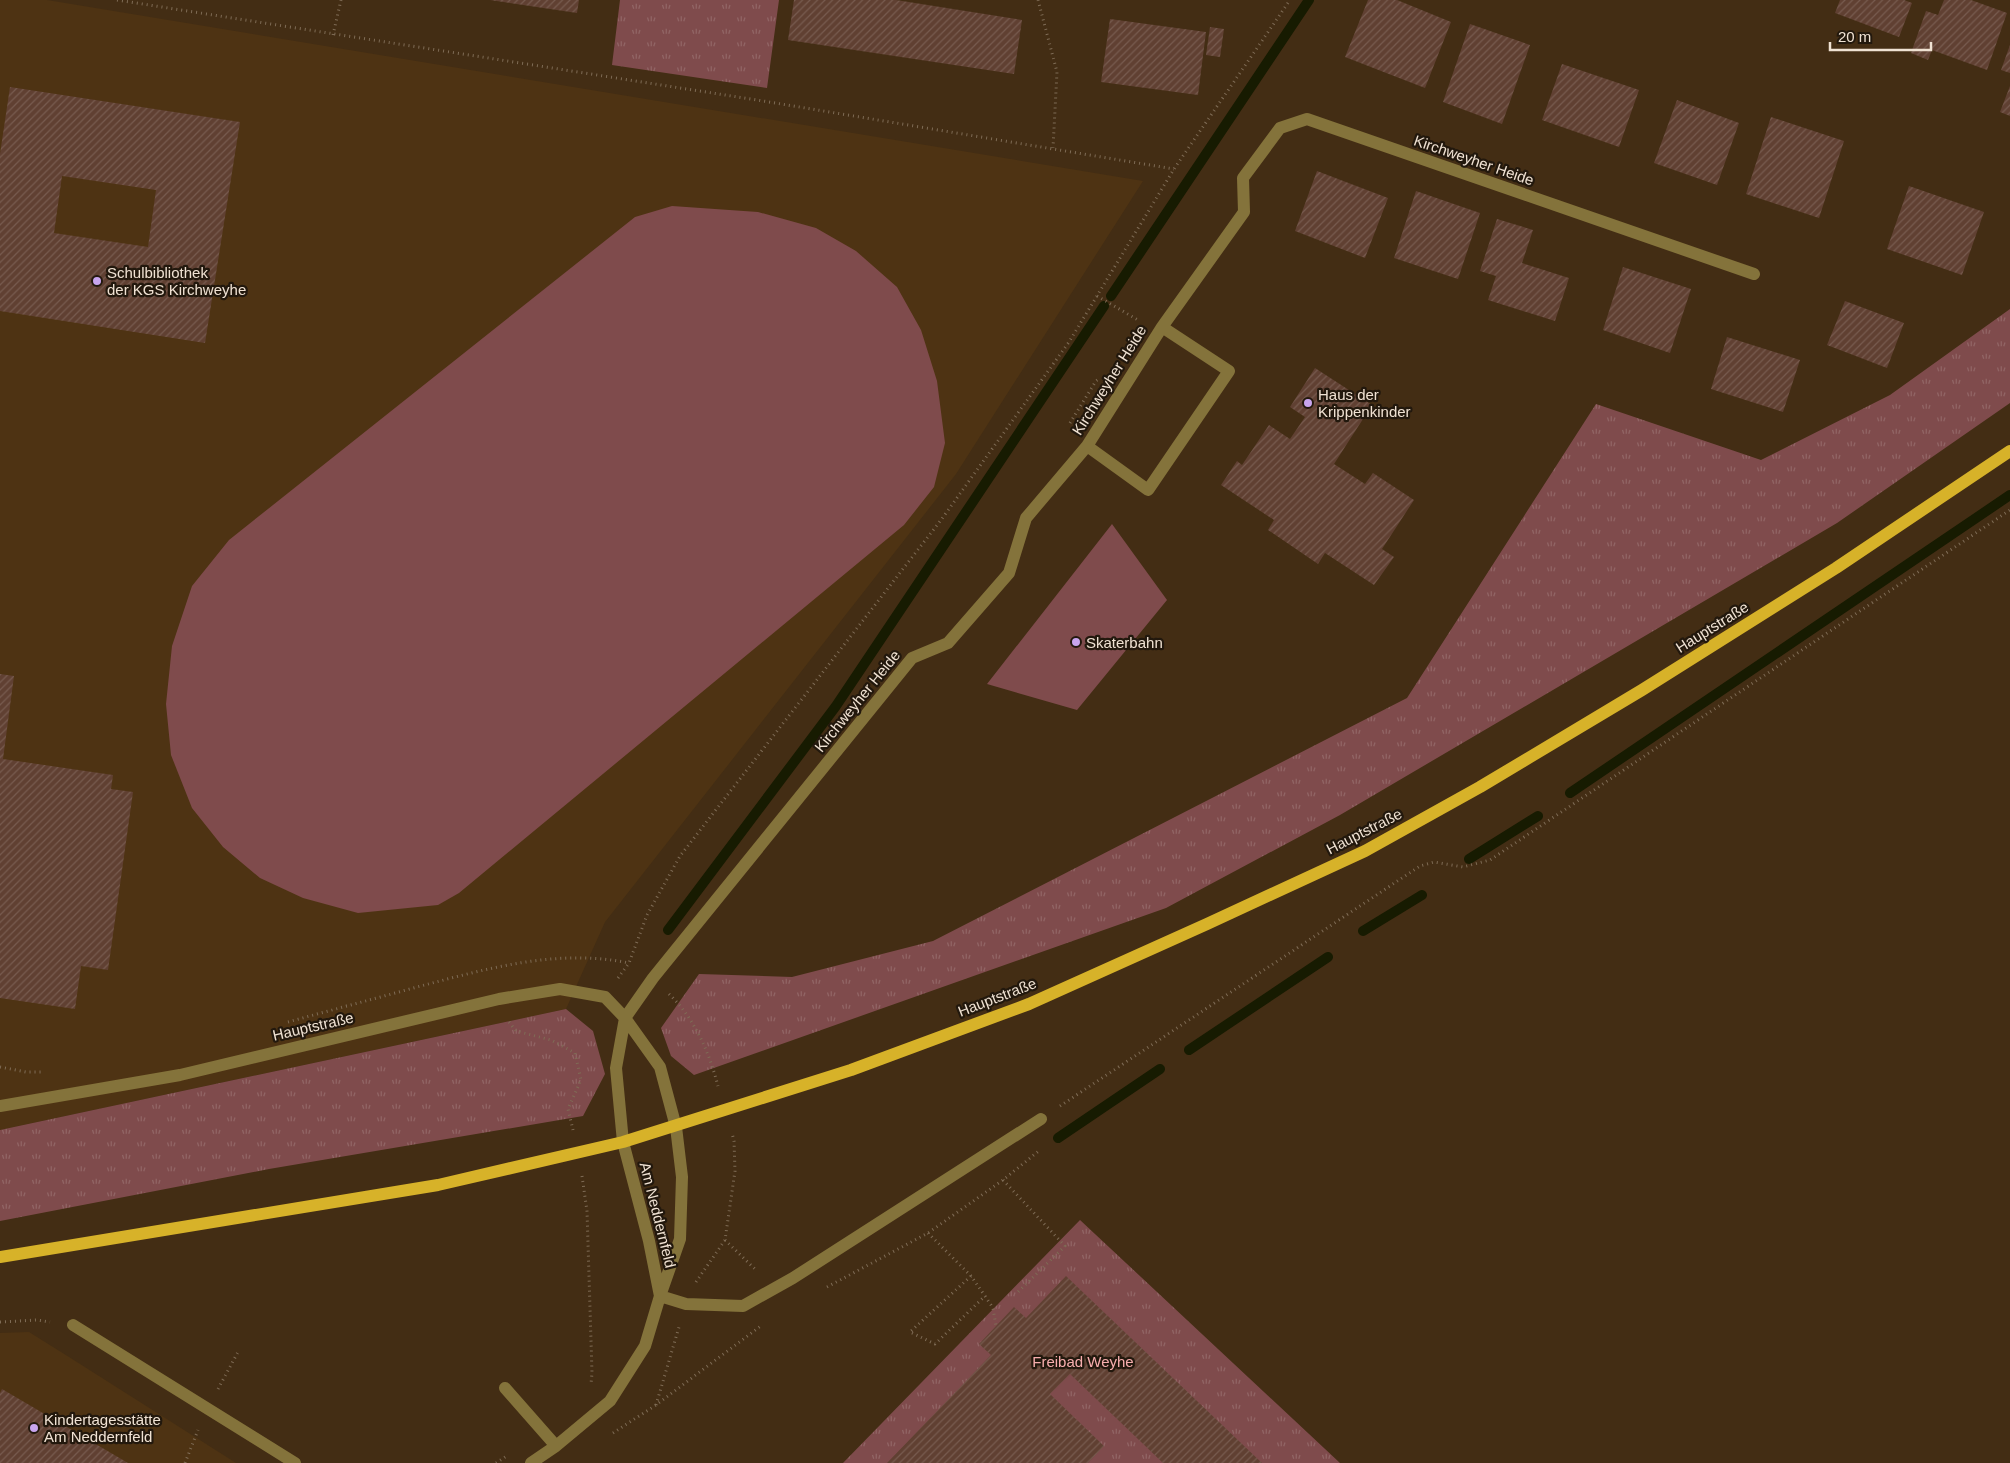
<svg xmlns="http://www.w3.org/2000/svg" width="2010" height="1463" viewBox="0 0 2010 1463" font-family="Arial,sans-serif">
<style>
.built{fill:#4e3313}
.grass{fill:url(#grass-tufts)}
.pitch{fill:#7f4b4c}
.lines{fill:none;stroke-linecap:round;stroke-linejoin:round}
.stream{stroke:#171b01;stroke-width:10}
.building{fill:url(#building-hatch);fill-rule:evenodd}
.path{stroke:#7f6c56;stroke-width:3;stroke-dasharray:1 4;stroke-linecap:butt}
.minor{stroke:#84733b;stroke-width:12}
.major{stroke:#d7b229;stroke-width:12}
.poi-dot{fill:#c8a5ee;stroke:#22180d;stroke-width:2}
.labels{text-anchor:middle;dominant-baseline:central;stroke-width:4.5;stroke-linejoin:round;paint-order:stroke}
.street-label{font-size:15px;fill:#f0e2d3;stroke:#22180d}
.poi-label{font-size:15px;fill:#f0e2d3;stroke:#22180d;text-anchor:start}
.park-label{font-size:15px;fill:#f7aeae;stroke:#22180d}
</style>
<defs>
<pattern id="grass-tufts" width="24" height="20" patternUnits="userSpaceOnUse" patternTransform="scale(1.25)"><rect width="24" height="20" fill="#7f4b4c"/><path d="M3 7l-1-3M5 7V3M7 7l1-3M15 17l-1-3M17 17v-4M19 17l1-3" fill="none" stroke="#916565"/></pattern>
<pattern id="building-hatch" width="6" height="6" patternUnits="userSpaceOnUse" patternTransform="scale(1.25)"><rect width="6" height="6" fill="#604032"/><path d="M-1 1l2-2M0 6l6-6M5 7l2-2" fill="none" stroke="#775b4f"/></pattern>
</defs>
<rect width="100%" height="100%" fill="#432d14"/>
<path class="built" d="M0 0H47L1143 181 956 474 605 922 566 1009 0 1130Z
M29 1332 69 1357 236 1463H0V1333Z"/>
<path class="grass" d="M620 0H779L767 88 612 65Z
M2010 309V403L1837 523 1340 815 1166 908 694 1075 671 1056 661 1028 699 974 792 977 933 941 1407 698 1596 404 1761 460 1890 395Z
M566 1009 593 1031 605 1074 583 1116 269 1169 0 1221V1130Z
M1080 1220 1340 1463H843Z"/>
<path class="pitch" d="M672 206 758 212 816 228 856 251 897 287 921 330 937 381 945 443 934 487 904 525 459 893 438 905 358 913 303 898 260 878 223 847 192 808 171 755 166 704 172 646 192 586 229 540 635 217Z
M1112 524 1167 600 1077 710 987 684Z"/>
<g class="lines">
<path class="stream" d="M1111 296 1309 0
M1570 793 2010 495
M1469 859 1538 816
M668 930 836 706 1104 306
M1363 931 1422 895
M1189 1050 1328 957
M1058 1138 1160 1069"/>
</g>
<path class="building" d="M490 0H579L577 13Z
M794 0H896L1022 20 1014 74 788 40Z
M1368 0H1397L1451 22 1425 88 1345 57Z
M1840 0H1904L1912 3 1899 37 1835 13Z
M1944 0H1971L2007 13 1987 70 1932 50 1928 60 1911 53 1926 11 1938 15Z
M1110 19 1206 32 1198 95 1101 82Z
M1470 24 1530 45 1502 124 1443 102Z
M1210 27 1224 29 1220 57 1206 55Z
M2010 45V73L2001 70Z
M1562 64 1639 90 1619 147 1542 120Z
M2010 86V116L2000 112Z
M10 87 240 122 205 343 0 311V154ZM62 176 156 190 148 247 54 233Z
M1677 100 1739 123 1717 185 1654 163Z
M1771 117 1844 141 1819 218 1746 194Z
M1317 171 1388 198 1365 258 1295 231Z
M1909 186 1984 212 1962 275 1887 249Z
M1416 191 1480 213 1458 279 1394 258Z
M1497 219 1533 230 1522 263 1569 278 1555 321 1488 300 1496 276 1480 271Z
M1623 267 1691 289 1670 353 1603 330Z
M1845 301 1904 323 1887 368 1827 345Z
M1727 337 1800 360 1783 412 1711 389Z
M1315 368 1372 405 1334 464 1365 484 1373 473 1414 500 1382 549 1394 557 1374 585 1325 553 1318 564 1268 530 1274 520 1221 485 1237 461 1242 465 1269 425 1290 439 1305 417 1290 407Z
M0 674 14 676 3 759 113 775 111 789 133 792 108 970 81 966 75 1009 0 998Z
M1066 1276 1262 1463H1163L1070 1374 1050 1394 1104 1446 1088 1463H887L991 1355 979 1344 1014 1307 1026 1318Z
M2 1389 128 1463H0V1393Z"/>
<g class="lines">
<path class="path" d="M117 0 757 100 1174 169
M1038 0 1057 72 1053 148
M333 35 341 0
M1097 296 1138 320
M1070 423 1096 381 1100 378
M618 978 629 963 647 915 680 856 941 520 1069 342 1174 169 1290 0
M669 994C695 1019 709 1052 718 1086
M288 1022C331 1010 374 999 417 987 486 969 557 948 629 963
M509 1022 516 1031 551 1040 575 1053 581 1080 568 1109 573 1130
M0 1067 26 1072H41
M1060 1106 1420 866 1434 862 1463 867 1490 860 2010 510
M582 1176 587 1211 592 1373 591 1384
M1003 1180 1065 1246 1018 1292
M928 1233 971 1276 985 1296
M725 1240 757 1271
M971 1276 910 1332 935 1344 985 1296 993 1308 996 1326
M696 1282 725 1240 735 1171 734 1141 732 1133
M827 1287 928 1233 1003 1180 1040 1150
M0 1322 37 1320 50 1322
M218 1389 238 1352
M656 1405 679 1327
M613 1433 656 1405 762 1325
M185 1463 198 1430
M496 1463 508 1455"/>
<path class="minor" d="M1087 446 1148 490 1229 371 1162 327
M0 1106 180 1075 499 999 560 989 605 997 625 1018 660 1067 676 1127 682 1177 680 1239 660 1296 645 1346 610 1401 556 1446 531 1463
M660 1296 649 1241 623 1142 616 1068 625 1018 653 978 912 658 948 643 1009 573 1026 518 1087 446 1162 327 1244 212 1243 178 1280 128 1307 119 1754 274
M660 1296 686 1304 743 1306 793 1278 1041 1119
M73 1325 295 1463
M505 1388 556 1446"/>
<path class="major" d="M0 1257 438 1185 623 1142 851 1070 1029 1004 1207 924 1365 851 1480 787 1642 690 1836 568 2010 451"/>
</g>
<g class="poi-dot">
<circle cx="97" cy="281" r="5"/>
<circle cx="1308" cy="403" r="5"/>
<circle cx="1076" cy="642" r="5"/>
<circle cx="34" cy="1428" r="5"/>
</g>
<g class="labels">
<g class="street-label">
<text transform="translate(1474 160) rotate(19)">Kirchweyher Heide</text>
<text transform="translate(1109 380) rotate(-58)">Kirchweyher Heide</text>
<text transform="translate(1712 627) rotate(-32)">Hauptstraße</text>
<text transform="translate(857 701) rotate(-51)">Kirchweyher Heide</text>
<text transform="translate(1364 831) rotate(-27)">Hauptstraße</text>
<text transform="translate(997 997) rotate(-21)">Hauptstraße</text>
<text transform="translate(313 1026) rotate(-13)">Hauptstraße</text>
<text transform="translate(658 1215) rotate(76)">Am Neddernfeld</text>
</g>
<g class="poi-label">
<text x="107" y="272">Schulbibliothek<tspan x="107" dy="17">der KGS Kirchweyhe</tspan></text>
<text x="1318" y="394">Haus der<tspan x="1318" dy="17">Krippenkinder</tspan></text>
<text x="1086" y="642">Skaterbahn</text>
<text x="44" y="1419">Kindertagesstätte<tspan x="44" dy="17">Am Neddernfeld</tspan></text>
</g>
<g class="park-label">
<text x="1083" y="1361">Freibad Weyhe</text>
</g>
</g>
<path d="M1830 42v8h101v-8" fill="none" stroke="#f0e2d3" stroke-width="2.5"/>
<text x="1838" y="42" font-size="15" fill="#f0e2d3" stroke="#22180d" stroke-width="4" paint-order="stroke">20 m</text>
</svg>
